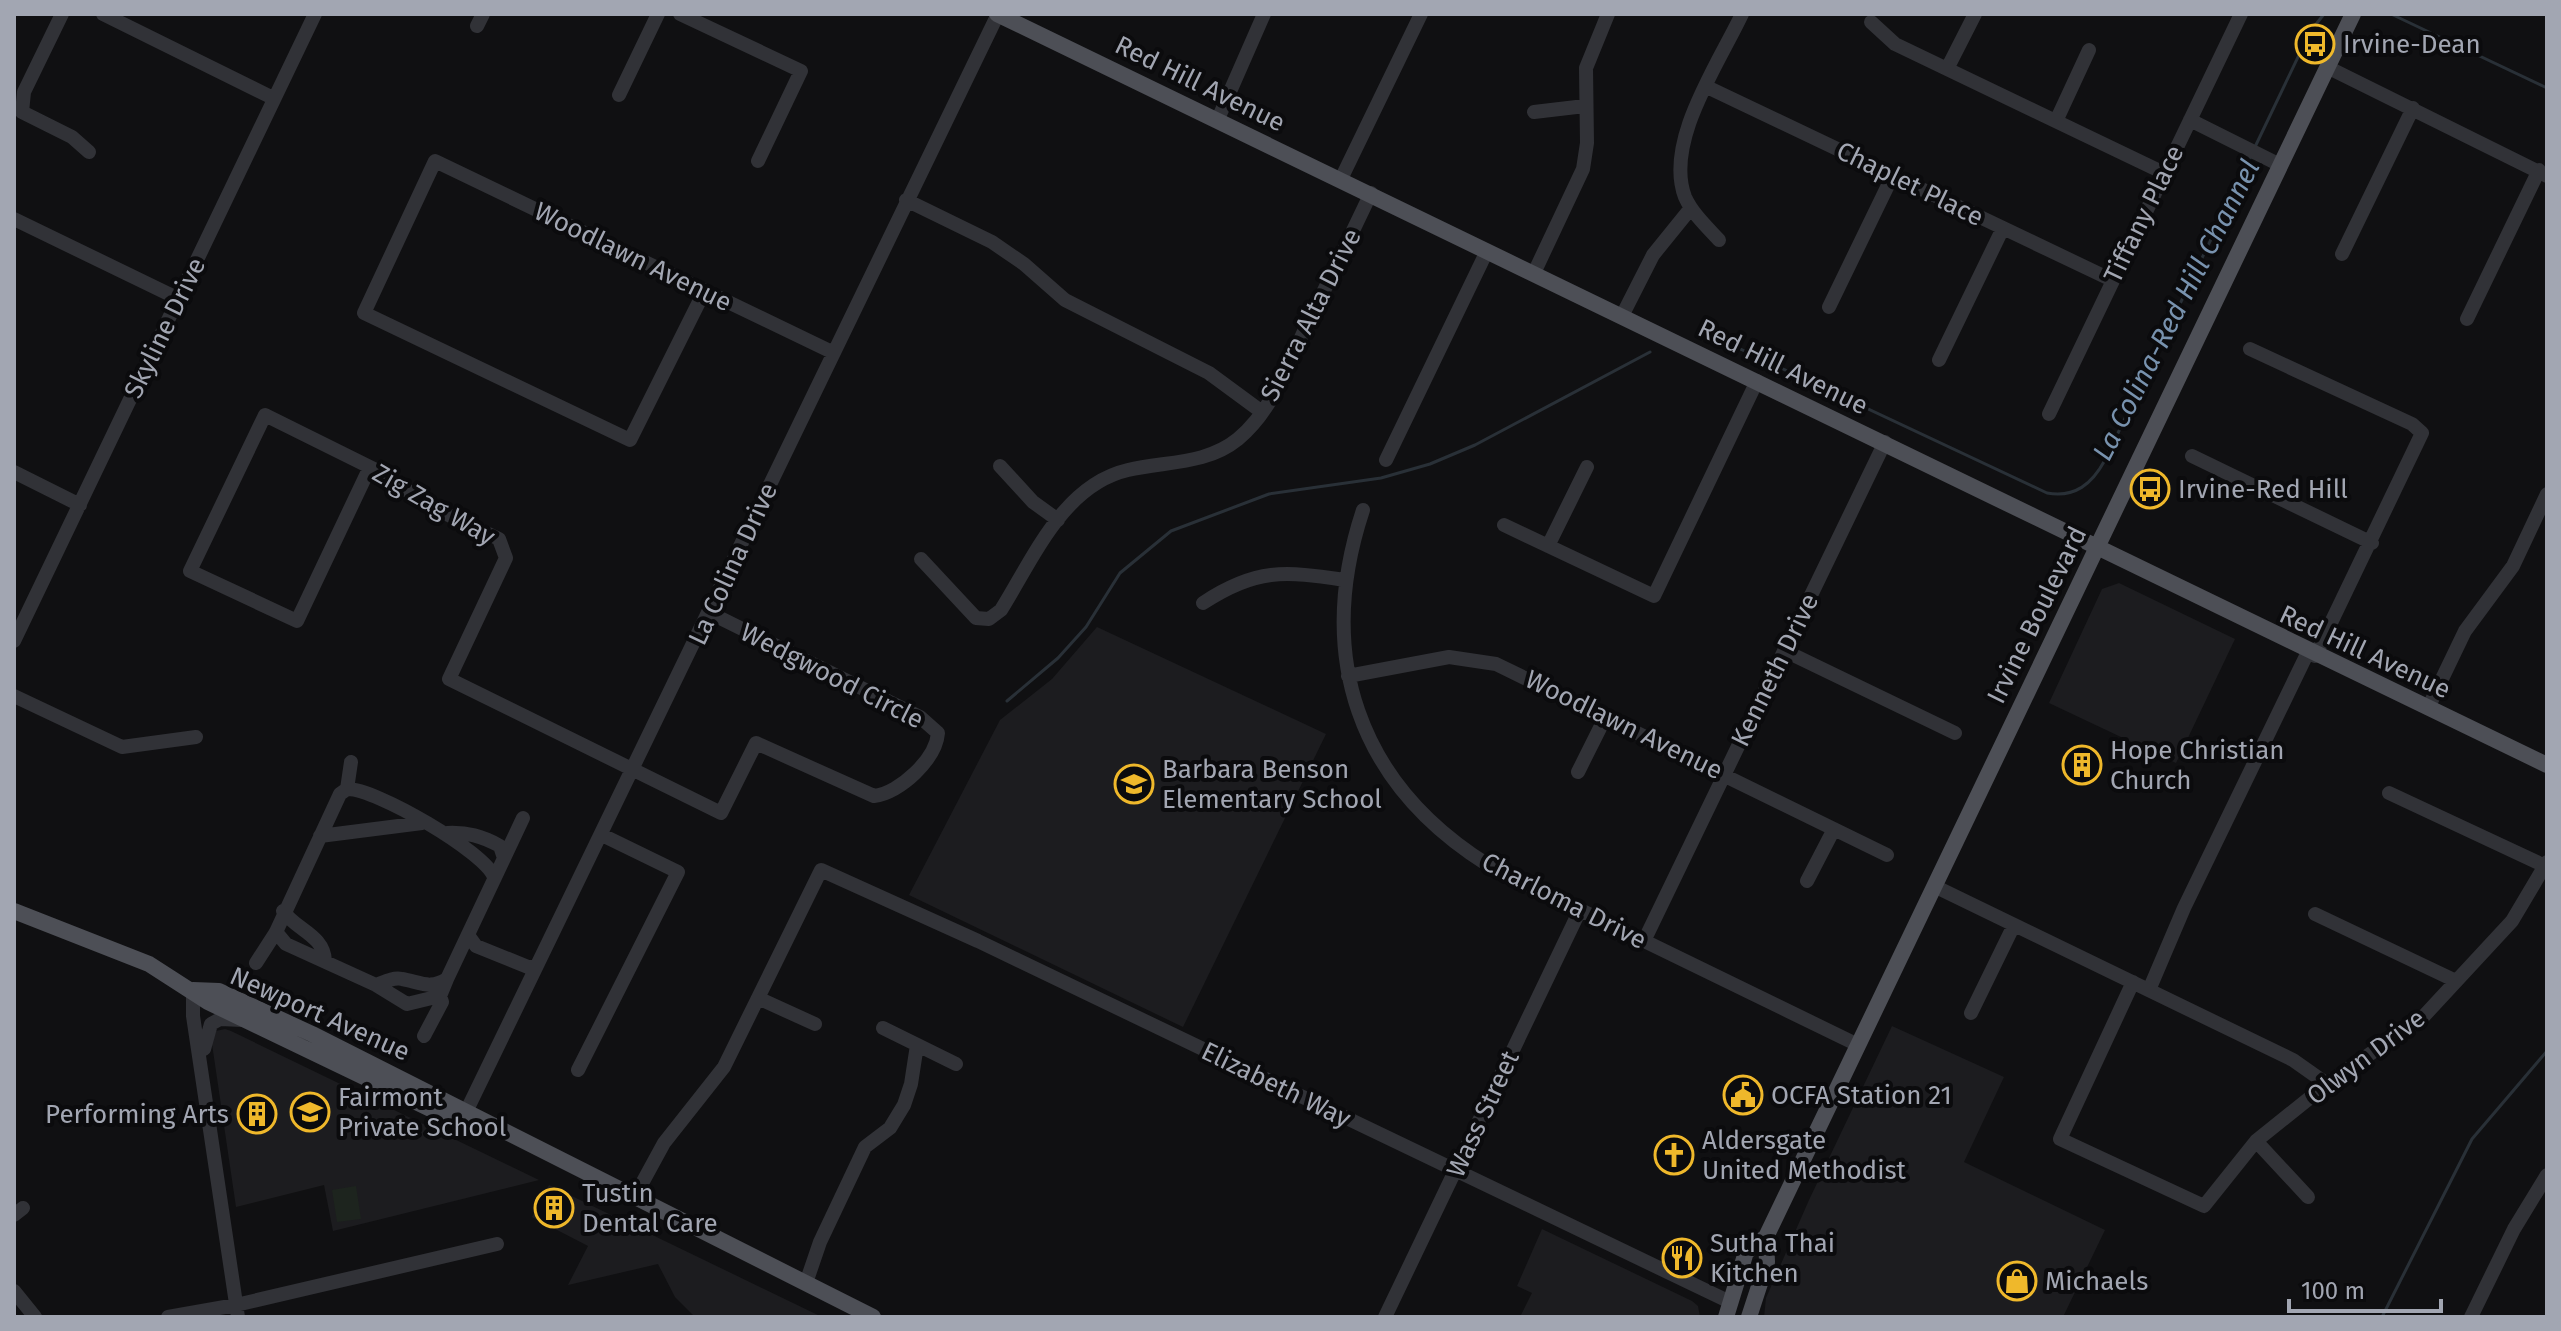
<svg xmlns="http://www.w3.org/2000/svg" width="2561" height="1331" viewBox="0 0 2561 1331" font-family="'Fira Sans',sans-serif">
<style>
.built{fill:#1c1c1f}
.green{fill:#1d241e}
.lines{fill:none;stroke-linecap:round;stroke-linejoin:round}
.stream{stroke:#293037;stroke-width:3}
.minor{stroke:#313237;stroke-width:14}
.major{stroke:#4d4f56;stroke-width:16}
.labels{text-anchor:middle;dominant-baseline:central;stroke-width:8;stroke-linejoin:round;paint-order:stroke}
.poi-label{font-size:26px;fill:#a2a6b2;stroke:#0b0b0d;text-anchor:start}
.street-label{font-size:26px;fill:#a2a6b2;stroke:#0b0b0d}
.water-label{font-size:28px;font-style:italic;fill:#7892ae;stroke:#0b0b0d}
</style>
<rect width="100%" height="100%" fill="#101012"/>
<path class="built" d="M2119 583 2235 639 2176 763 2049 703 2102 589Z
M1097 627 1326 734 1183 1027 909 895 1000 720 1052 679Z
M1892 1026 2004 1077 1964 1162 2105 1230 2063 1317H1764L1766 1298 1809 1200Z
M225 1029 231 1031 539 1180 333 1231 324 1185 236 1207 212 1044 216 1031Z
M549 1185 822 1317H695L675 1297 658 1264 568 1285 588 1246 532 1217Z
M1542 1229 1692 1301 1698 1306 1700 1317H1520L1532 1293 1517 1286Z"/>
<path class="green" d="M356 1186 361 1219 337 1222 332 1190Z"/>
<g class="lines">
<path class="stream" d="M2391 14 2547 88
M2254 149 2310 32 2324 14
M1702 331 2047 493C2075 498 2092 484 2105 460L2251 156
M1007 701 1058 658 1086 627 1120 573 1171 531 1269 494 1381 478 1430 464 1475 445 1650 352
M2382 1317 2472 1139 2547 1051"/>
<path class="minor" d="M62 14 24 92 22 112 72 137 89 152
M103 14 273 98
M680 14 801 71 758 161
M1871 22 1895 44 2164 173
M477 26 483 14
M1948 67 1975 14
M2327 67 2547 176
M1707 87 2112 280
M619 95 658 14
M1534 112 1585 106
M1218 119 1264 14
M2057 119 2089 50
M2190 120 2280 165
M1341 179 1421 14
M906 200 992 242 1024 264 1065 300 1209 373 1262 412
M14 219 179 299
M1719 240C1707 227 1692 213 1685 197 1664 142 1719 63 1742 14
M2342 254 2413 108
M1534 273 1583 169 1587 143 1586 68 1608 14
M704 292 630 440 364 313 435 161 832 352
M1829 307 1893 175
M1622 316 1653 255 1691 208
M2467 319 2539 170
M2250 349 2412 424 2422 433 2315 656
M1939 360 2003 228
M2049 414 2241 14
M2192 456 2372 543
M1386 460 1487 251
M1000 466 1033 502 1058 520
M370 467 297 621 190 571 265 415 392 478 421 502 499 539 506 558 449 679 721 813 756 743 874 796C900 793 936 759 938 733L920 717 710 613
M14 472 80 505
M1363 510C1315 655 1357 783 1488 865L1858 1045
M1504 525 1654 596 1757 381
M1548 546 1587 467
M921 559 976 618 989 619 1001 610C1033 559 1063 485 1128 470 1166 461 1206 465 1238 439 1273 410 1288 364 1307 325 1329 281 1350 237 1371 193
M1203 603C1256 568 1284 571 1345 580
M14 641 315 14
M1785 651 1955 733
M1348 676 1449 657 1496 664 1887 855
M14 696 122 747 196 737
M2428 708 2465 631 2513 566 2547 494
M1578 772 1606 716
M347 789C375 788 485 852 494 877
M2389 793 2545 866
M447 833C467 832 482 836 500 846L504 858
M320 836 422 823
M1807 881 1834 829
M1934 886 2293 1060 2327 1084
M283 911C296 930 324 935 325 961
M2315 914 2456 981
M276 932 286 944 376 985 407 1004 440 996
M468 935 476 946 528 967H536
M1644 941 1885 442
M256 963 276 932 340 794 347 789 351 762
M2133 982 2060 1139 2204 1206 2256 1141 2327 1084 2423 1017 2512 921 2547 862
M376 985C384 982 393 977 402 979 420 982 430 990 447 979
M193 990V1016L238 1317
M2149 990 2184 908 2308 652
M758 998 815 1024
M1971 1013 2014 925
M883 1028 956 1064
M424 1036 442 1002 440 996 447 979 523 818
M204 1049 211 1024 220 1019 243 1020
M578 1070 678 872 602 835
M465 1114 998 14
M2256 1141 2308 1197
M634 1198 664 1143 724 1067 821 870 978 941 1730 1302
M14 1215 23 1208
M806 1283 820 1242 865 1147 890 1128 904 1105 911 1084 917 1045
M14 1291 35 1317
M168 1317 236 1305 497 1244
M1385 1317 1580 910
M2471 1317 2514 1229 2547 1175"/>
<path class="major" d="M997 14 2547 765
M14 911 149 964 208 1002 441 1114H465
M193 990 219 991 312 1034 873 1317
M1726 1317 1746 1252 1766 1237 2353 14
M1749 1317 1767 1262 1766 1237"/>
</g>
<defs>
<symbol id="bus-ring" viewBox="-11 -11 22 22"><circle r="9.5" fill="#0b0b0d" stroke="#efb82b" stroke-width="1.5"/><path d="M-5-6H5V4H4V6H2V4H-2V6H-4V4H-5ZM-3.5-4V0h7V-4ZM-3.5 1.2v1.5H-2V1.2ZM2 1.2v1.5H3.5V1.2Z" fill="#efb82b"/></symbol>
<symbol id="building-ring" viewBox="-11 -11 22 22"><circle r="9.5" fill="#0b0b0d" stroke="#efb82b" stroke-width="1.5"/><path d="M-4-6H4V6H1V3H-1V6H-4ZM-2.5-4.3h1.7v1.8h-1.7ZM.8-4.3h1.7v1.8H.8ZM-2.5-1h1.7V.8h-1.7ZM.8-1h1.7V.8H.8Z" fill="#efb82b"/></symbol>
<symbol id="school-ring" viewBox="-11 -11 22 22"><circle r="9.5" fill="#0b0b0d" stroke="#efb82b" stroke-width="1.5"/><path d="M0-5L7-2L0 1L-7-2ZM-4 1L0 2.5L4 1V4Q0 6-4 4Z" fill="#efb82b"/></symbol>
<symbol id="civic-ring" viewBox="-11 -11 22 22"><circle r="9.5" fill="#0b0b0d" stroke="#efb82b" stroke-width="1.5"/><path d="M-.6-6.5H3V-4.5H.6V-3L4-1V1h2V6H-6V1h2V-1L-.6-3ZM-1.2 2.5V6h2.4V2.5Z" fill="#efb82b"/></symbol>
<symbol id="church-ring" viewBox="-11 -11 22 22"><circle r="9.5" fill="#0b0b0d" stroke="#efb82b" stroke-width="1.5"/><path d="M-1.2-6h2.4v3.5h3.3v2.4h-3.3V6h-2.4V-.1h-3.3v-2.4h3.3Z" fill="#efb82b"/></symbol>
<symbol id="restaurant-ring" viewBox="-11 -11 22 22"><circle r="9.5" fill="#0b0b0d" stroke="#efb82b" stroke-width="1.5"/><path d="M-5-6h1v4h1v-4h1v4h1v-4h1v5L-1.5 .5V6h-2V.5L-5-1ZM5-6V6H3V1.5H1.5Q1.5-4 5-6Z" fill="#efb82b"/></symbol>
<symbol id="shop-ring" viewBox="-11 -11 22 22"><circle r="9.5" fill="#0b0b0d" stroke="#efb82b" stroke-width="1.5"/><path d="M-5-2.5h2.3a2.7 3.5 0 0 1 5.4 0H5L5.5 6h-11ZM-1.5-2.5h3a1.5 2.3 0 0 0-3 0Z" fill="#efb82b"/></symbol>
</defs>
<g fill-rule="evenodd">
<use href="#bus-ring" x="2293" y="22" width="44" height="44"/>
<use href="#bus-ring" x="2128" y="467" width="44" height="44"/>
<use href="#building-ring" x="2060" y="743" width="44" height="44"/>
<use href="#school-ring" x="1112" y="762" width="44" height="44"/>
<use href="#civic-ring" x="1721" y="1073" width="44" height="44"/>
<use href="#school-ring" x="288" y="1090" width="44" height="44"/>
<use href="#building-ring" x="235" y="1092" width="44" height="44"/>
<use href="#church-ring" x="1652" y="1133" width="44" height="44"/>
<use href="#building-ring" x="532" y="1186" width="44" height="44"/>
<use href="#restaurant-ring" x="1660" y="1236" width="44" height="44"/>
<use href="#shop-ring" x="1995" y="1259" width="44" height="44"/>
</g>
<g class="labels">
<g class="poi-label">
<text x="2343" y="44">Irvine-Dean</text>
<text x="2178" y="489">Irvine-Red Hill</text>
<text x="2110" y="750">Hope Christian<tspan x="2110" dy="30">Church</tspan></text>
<text x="1162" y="769">Barbara Benson<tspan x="1162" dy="30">Elementary School</tspan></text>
<text x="1771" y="1095">OCFA Station 21</text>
<text x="338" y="1097">Fairmont<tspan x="338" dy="30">Private School</tspan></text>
<text x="229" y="1114" text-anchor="end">Performing Arts</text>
<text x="1702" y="1140">Aldersgate<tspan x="1702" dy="30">United Methodist</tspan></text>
<text x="582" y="1193">Tustin<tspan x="582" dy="30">Dental Care</tspan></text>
<text x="1710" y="1243">Sutha Thai<tspan x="1710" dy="30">Kitchen</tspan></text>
<text x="2045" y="1281">Michaels</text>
</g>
<g class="street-label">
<text transform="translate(1200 84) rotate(26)">Red Hill Avenue</text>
<text transform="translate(1910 184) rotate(26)">Chaplet Place</text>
<text transform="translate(2144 214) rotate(-64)">Tiffany Place</text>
<text transform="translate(633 257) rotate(26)">Woodlawn Avenue</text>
<text transform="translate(1311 315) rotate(-63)">Sierra Alta Drive</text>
<text transform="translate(165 328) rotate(-64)">Skyline Drive</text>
<text transform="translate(1783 367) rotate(26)">Red Hill Avenue</text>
<text transform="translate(434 505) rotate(30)">Zig Zag Way</text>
<text transform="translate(733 564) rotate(-65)">La Colina Drive</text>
<text transform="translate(2037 615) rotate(-64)">Irvine Boulevard</text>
<text transform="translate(2365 652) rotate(25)">Red Hill Avenue</text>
<text transform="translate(1775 670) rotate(-64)">Kenneth Drive</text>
<text transform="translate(832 676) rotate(27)">Wedgwood Circle</text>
<text transform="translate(1624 725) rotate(26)">Woodlawn Avenue</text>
<text transform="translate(1564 901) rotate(27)">Charloma Drive</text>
<text transform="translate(320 1014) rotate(24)">Newport Avenue</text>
<text transform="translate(2366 1057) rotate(-37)">Olwyn Drive</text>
<text transform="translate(1276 1085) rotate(26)">Elizabeth Way</text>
<text transform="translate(1483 1114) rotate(-65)">Wass Street</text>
</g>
<g class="water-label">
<text transform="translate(2176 310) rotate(-63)">La Colina-Red Hill Channel</text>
</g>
</g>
<rect width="2561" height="1331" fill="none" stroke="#a2a6b2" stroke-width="32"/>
<path d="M2289 1299v12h152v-12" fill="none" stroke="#a2a6b2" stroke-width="4"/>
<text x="2301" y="1299" font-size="24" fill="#a2a6b2" stroke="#0b0b0d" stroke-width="6" paint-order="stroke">100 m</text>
</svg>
